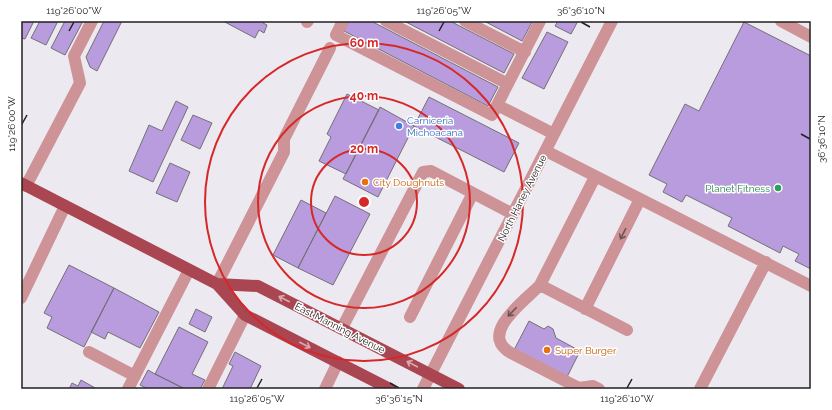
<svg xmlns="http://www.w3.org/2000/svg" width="832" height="410" viewBox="0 0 832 410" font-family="Raleway,sans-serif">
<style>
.building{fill:#b99cdd;stroke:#737076}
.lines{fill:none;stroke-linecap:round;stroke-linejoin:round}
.minor{stroke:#cd9396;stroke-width:12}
.major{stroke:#aa4552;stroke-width:12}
.oneway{stroke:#6e5457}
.oneway2{stroke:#d9abb1}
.ticks{fill:none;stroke:#212023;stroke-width:1.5}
.ring{fill:none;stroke:#d62828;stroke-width:2}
.shop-dot{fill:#3f7fe0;stroke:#fff;stroke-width:1.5}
.food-dot{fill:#e8710a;stroke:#fff;stroke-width:1.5}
.leisure-dot{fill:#2e9e5b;stroke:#fff;stroke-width:1.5}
.labels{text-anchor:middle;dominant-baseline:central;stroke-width:3;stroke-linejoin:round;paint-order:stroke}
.shop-label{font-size:10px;fill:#366cbe;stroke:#fff;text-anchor:start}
.food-label{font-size:10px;fill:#c56008;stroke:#fff;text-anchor:start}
.leisure-label{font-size:10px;fill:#27864d;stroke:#fff;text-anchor:end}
.street-label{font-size:10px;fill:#212023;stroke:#fff}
.centre{fill:#d62828;stroke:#fff;stroke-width:2}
.ring-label{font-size:12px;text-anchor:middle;font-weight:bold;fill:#d62828;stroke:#fff;stroke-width:3;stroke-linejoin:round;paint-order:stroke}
.neatline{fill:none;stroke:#212023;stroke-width:1.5}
.ticks-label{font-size:10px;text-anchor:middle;fill:#212023}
</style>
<rect width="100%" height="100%" fill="#ece9f0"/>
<path class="building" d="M22 21H34L25 39 21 38Z
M40 21H58L46 45 31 38Z
M65 21H83L65 55 51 48Z
M104 21H122L97 71 90 67 86 57Z
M223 21H263V23L267 25 264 33 259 30 255 38Z
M349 21H371L498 87 488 106 344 31Z
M404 21H450L514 54 504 73Z
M484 21H530L532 22 522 41Z
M558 21H578L571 34 555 26Z
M744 22 811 56V269L795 261 799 254 783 246 780 253 728 226 732 218 686 195 682 202 663 192 667 184 649 175 685 104 699 111Z
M547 32 568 42 544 89 522 78Z
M347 94 379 110 346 174 319 161 331 137 327 134Z
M429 97 519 143 504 172 414 126Z
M176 101 188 107 153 182 129 171 149 125 162 131Z
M380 107 414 126 378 197 343 179Z
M193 115 212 123 200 149 181 140Z
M170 163 190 172 177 202 156 193Z
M335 196 370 214 333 285 298 268Z
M301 200 326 213 298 268 273 255Z
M69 265 114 288 84 347 47 328 52 317 44 313Z
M114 288 159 312 140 348 108 332 105 339 91 332Z
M196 309 212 317 205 332 189 324Z
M529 321 544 329 548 326 553 329 556 338 580 351 567 377 514 350Z
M179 327 208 342 192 374 205 380 200 389H185L155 374Z
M235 352 261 366 250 389H222L233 366 229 364Z
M148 370 155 374 185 389H148L140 385Z
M81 380 97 389H69L72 383 78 386Z"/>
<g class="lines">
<path class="minor" d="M343 21 336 35 492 115 540 21
M386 21 508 84
M465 21 525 52
M781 21 811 37
M307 22 308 21
M497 105 554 134
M546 151 811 286
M595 177 540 285 627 330
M26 186 80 83 74 56 92 21
M217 284 284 152V139L330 48
M540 285C526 300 477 334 511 353L579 388 593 386 599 389
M21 298 65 206
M585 309 640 199
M410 317 473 193
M342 328 423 172 431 171 513 214
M89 352 135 376
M128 389 189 270
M208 389 245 315
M325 389 338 362
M423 389 612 21
M700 389 766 262"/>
<path class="major" d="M21 183 217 284 245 315 390 389
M217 284 258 286 459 389"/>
</g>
<defs><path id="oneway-shaft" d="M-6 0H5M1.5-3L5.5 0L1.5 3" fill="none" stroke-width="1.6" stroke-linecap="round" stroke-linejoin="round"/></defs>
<g class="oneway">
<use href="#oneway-shaft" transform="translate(623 234) rotate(117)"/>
<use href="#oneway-shaft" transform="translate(512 312) rotate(134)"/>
</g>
<g class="oneway2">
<use href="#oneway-shaft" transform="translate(284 299) rotate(-153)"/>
<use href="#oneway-shaft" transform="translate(305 345) rotate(27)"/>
<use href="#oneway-shaft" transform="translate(412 364) rotate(-152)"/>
</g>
<path class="ticks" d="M581 22 590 27M69 31 74 22M439 31 444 22M22 124 27 115M801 134 810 139M390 383 399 388M257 388 262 379M627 388 632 379"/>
<g class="ring">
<circle cx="364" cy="202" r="53"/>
<circle cx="364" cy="202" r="106"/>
<circle cx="364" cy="202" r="159"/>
</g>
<circle class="shop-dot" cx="399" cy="126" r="4"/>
<g class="food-dot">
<circle cx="365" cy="182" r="4"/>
<circle cx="547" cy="350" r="4"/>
</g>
<circle class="leisure-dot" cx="778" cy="188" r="4"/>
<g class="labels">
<g class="shop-label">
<text x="407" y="120">Carniceria<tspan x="407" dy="12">Michoacana</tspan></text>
</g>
<g class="food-label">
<text x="373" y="182">City Doughnuts</text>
<text x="555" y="350">Super Burger</text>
</g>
<g class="leisure-label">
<text x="770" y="188">Planet Fitness</text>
</g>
<g class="street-label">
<text transform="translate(522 198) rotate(-63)">North Haney Avenue</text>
<text transform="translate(340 328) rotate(27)">East Manning Avenue</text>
</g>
</g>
<circle cx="364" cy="202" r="6" class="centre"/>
<g class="ring-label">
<text x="364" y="47">60 m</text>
<text x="364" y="100">40 m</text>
<text x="364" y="153">20 m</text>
</g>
<rect width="832" height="410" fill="none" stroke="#ffffff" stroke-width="44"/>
<rect x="22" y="22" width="788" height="366" class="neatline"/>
<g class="ticks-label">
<text x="74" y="14">119°26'00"W</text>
<text x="444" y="14">119°26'05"W</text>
<text x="581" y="14">36°36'10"N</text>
<text transform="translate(11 124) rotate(-90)" y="4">119°26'00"W</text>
<text transform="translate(821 139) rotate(-90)" y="4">36°36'10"N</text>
<text x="257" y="402">119°26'05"W</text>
<text x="399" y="402">36°36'15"N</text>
<text x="627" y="402">119°26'10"W</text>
</g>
</svg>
